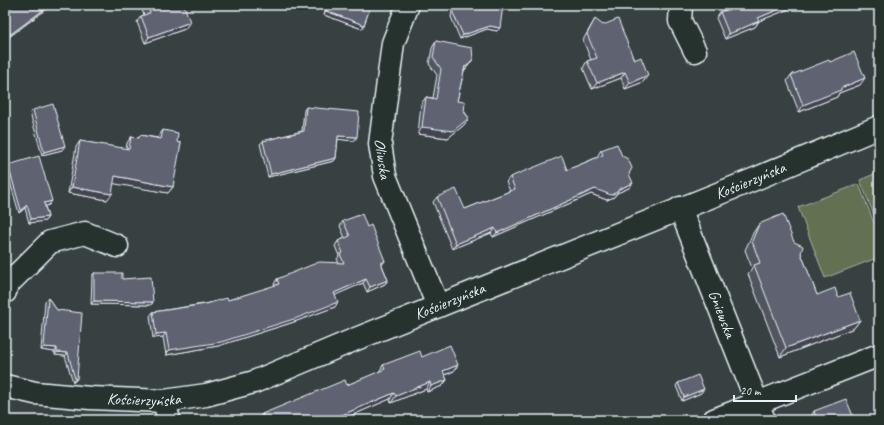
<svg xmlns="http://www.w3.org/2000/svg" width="884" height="425" viewBox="0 0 884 425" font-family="Caveat,sans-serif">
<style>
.green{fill:#637152;stroke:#a6b1a5}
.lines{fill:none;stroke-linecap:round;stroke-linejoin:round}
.minor-casing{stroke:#e8f1f8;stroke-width:25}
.minor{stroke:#26332d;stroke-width:22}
.wall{fill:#515561;stroke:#e8f1f8}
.shaded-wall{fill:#42454f;stroke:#e8f1f8}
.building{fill:#5e6371;stroke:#e8f1f8}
.labels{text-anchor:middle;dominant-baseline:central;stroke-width:4;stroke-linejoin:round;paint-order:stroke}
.street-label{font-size:16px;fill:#e8f1f8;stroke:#26332d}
</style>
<rect width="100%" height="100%" fill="#374141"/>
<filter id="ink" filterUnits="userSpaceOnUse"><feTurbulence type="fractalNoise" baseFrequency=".025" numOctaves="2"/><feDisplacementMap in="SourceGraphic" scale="8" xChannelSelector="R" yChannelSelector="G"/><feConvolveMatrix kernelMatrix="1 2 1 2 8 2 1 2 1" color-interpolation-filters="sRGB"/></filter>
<g filter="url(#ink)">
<path class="green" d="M879 172V228L860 180Z
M859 184 879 236V257L825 278 798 207Z"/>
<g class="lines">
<defs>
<g id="minor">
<path id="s1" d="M408 5 393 43 380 144 385 176 438 306"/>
<path d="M681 5 680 21 695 51"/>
<path id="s2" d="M680 208 764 420"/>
<path d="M5 292 6 286 50 242 85 233 117 246"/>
<path id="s3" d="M5 386 35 393 90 398 164 401 206 395 254 382 356 339 755 179 879 127"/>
<path d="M164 401 169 420"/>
<path d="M714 420 879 355"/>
</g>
</defs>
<use href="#minor" class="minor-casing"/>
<use href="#minor" class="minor"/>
</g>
<path class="wall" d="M52 5 9 37 5 32V12Z
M140 5H184L185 29 145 43 137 22 141 16 144 15Z
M327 5H371L364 25 362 29 324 15Z
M453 5H503L497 31 487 29 460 39 451 17Z
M733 5 789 9 759 21 755 27 725 39 716 18 720 12 731 8Z
M595 19 648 75 643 82 625 89 621 78 592 89 583 68 587 61 591 60 583 40Z
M436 41 473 59 464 71 457 101 469 118 464 125 448 138 418 134 421 104 426 97 433 98 437 75 429 64 432 48Z
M830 62 860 85 839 93 837 97 799 112 787 81 791 75Z
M306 107 354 141 338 139 336 158 334 161 268 177 260 144 263 141 302 131 304 110Z
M33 110 62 150 42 155 30 113Z
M163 130 177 142 173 187 168 193 114 183 107 200 68 193 76 147 80 141 126 149 127 143 131 137 138 138 140 135 158 138V137Z
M601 150 629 174V188L617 193 614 197 607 200 591 194 493 237 491 233 452 249 433 202 437 197 465 209 510 191 506 182 510 177 567 170 598 157V155Z
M8 165 49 205 45 206 48 217 45 221 29 223 25 208 19 213 6 168Z
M343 221 367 227 385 261 382 265 388 280 385 284 367 292 363 283 335 295V307L294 322 218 346 166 355 163 337 153 338 150 316 153 312 228 300 275 286 274 284 277 279 339 263 337 259 339 256 335 246 338 241 345 238 340 226Z
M759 224 794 242 801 253 817 295 838 297 860 320 854 328 780 357 748 274 752 268 745 250 753 233Z
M94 273 122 279 153 302 151 305 91 304 92 276Z
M48 298 57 310 77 379 74 382H73L65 356 55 355V352L41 350 45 301Z
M422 357 454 371 445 375 447 380 442 386 427 392 426 389 391 403 390 399 341 420H258L262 414 347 385 379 372 383 365Z
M678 383 701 393 682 401 676 386Z
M814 411 850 420H810V418Z"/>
<path class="shaded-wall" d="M50 5H52L9 37 11 34Z
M789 5H792L789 9 754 23 758 18Z
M326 11 364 25 362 29 324 15Z
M759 21 755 27 725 39 729 34Z
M190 22 185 29 145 43 149 37Z
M490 26 500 28 497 31 487 29 460 39 463 35Z
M473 59 469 65 462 73 465 66Z
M625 72 621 78 592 89 597 83Z
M648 75 643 82 625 89 630 83Z
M865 78 860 85 839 93 837 97 799 112 803 105 841 88Z
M469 118 464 125 448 138 418 134 422 127Z
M338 136 357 137 354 141 336 139Z
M65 146 62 150 42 155 44 152Z
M336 158 334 161 268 177 271 174Z
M115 176 173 187 168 193 110 183Z
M633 183 629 188 617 193 614 197 607 200 591 194 493 237 497 233 595 189H619Z
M72 187 112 194 107 200 68 193Z
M52 201 49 205 42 207 44 203Z
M27 205 25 208 19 213 21 210Z
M48 217 45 221 29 223 31 219Z
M495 228 491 233 452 249 456 244Z
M366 279 363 283 331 297 334 293Z
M388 280 385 284 367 292 370 287Z
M94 301 153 302 151 305 91 304Z
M338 302 335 307 294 322 218 346 166 355 169 350Z
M860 320 854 328 780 357 786 348Z
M166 333 163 337 153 338 156 334Z
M44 347 57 348 55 352 41 350Z
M57 352 68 353 65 356 55 355Z
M458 365 454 371 439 377 443 371Z
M75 379H77L74 382H73Z
M447 380 442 386 427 392 431 386Z
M430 382 426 389 391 403 396 396Z
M704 389 701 393 682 401 684 397Z
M394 393 390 399 341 420H330Z"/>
<path class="building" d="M15 5H50L11 34 5 25V12Z
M147 5H184L190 22 149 37 141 16 150 13Z
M328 5H371L364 25 326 11Z
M455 5H503L500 28 490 26 463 35 453 13Z
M733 5H789L758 18 759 21 729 34 720 12 734 7Z
M595 19 603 25 618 19 634 60 641 57 648 75 630 83 625 72 597 83 587 61 597 58 587 34Z
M436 41 472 48 473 59 466 67 465 66 457 101 465 102 464 112 469 118 453 131 422 127 426 97 436 99 441 69 433 57Z
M854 52 865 78 841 88V90L803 105 791 75 829 60 830 62Z
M53 104 65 146 44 152 33 110Z
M306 107 359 112 357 137 338 136 336 158 271 174 263 141 304 131Z
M163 130 178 133 177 142 181 143 173 187 115 176 112 194 72 187 80 141 129 149 131 137 139 138 140 135 161 139Z
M617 144 622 156 628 159 632 168 629 174 633 183 619 189 617 192 611 195 595 189 497 233 495 228 456 244 437 197 456 189 465 209 515 189 510 177 562 156 567 170 603 155 601 150Z
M39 156 52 201 44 203 48 217 31 219 27 205 21 210 8 165Z
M362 214 367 227 371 225 385 261 381 263 388 280 370 287 366 279 334 293 338 302 297 318 221 342 169 350 166 333 156 334 153 312 206 304 227 298 228 300 279 284 277 279 319 262 344 263 340 254 343 253 338 241 350 236 343 221Z
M783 214 794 242 803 246 801 253 817 295 835 288 838 297 850 293 860 320 786 348 754 265 760 263 752 241 759 224Z
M5 215 9 220 5 223Z
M94 273H122V279L151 277 153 302 94 301Z
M48 298 57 310 82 313 77 379H75L68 353 57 352V348L44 347Z
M450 345 458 365 443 371 447 380 431 386 430 382 396 396 394 393 330 420H263H264L262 414 345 380 347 385 385 369 383 365 420 351 422 357Z
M698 375 704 389 684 397 678 383Z
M846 399 853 416 849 418 850 420H817L814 411Z"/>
</g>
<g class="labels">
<g class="street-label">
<text stroke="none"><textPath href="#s1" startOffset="158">Oliwska</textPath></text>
<text stroke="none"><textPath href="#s3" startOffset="788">Kościerzyńska</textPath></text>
<text stroke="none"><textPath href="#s3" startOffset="464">Kościerzyńska</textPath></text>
<text stroke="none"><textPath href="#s2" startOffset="114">Gniewska</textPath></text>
<text stroke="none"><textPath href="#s3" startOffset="140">Kościerzyńska</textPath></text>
</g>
</g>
<rect width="884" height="425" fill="none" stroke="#26332d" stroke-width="20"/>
<rect x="10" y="10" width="864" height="405" fill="none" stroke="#e8f1f8" stroke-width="1.5" filter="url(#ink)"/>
<path d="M734 395v6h62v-6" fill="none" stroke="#e8f1f8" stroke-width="2"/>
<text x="740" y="395" font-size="12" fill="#e8f1f8" stroke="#26332d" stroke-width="3" paint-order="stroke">20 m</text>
</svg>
